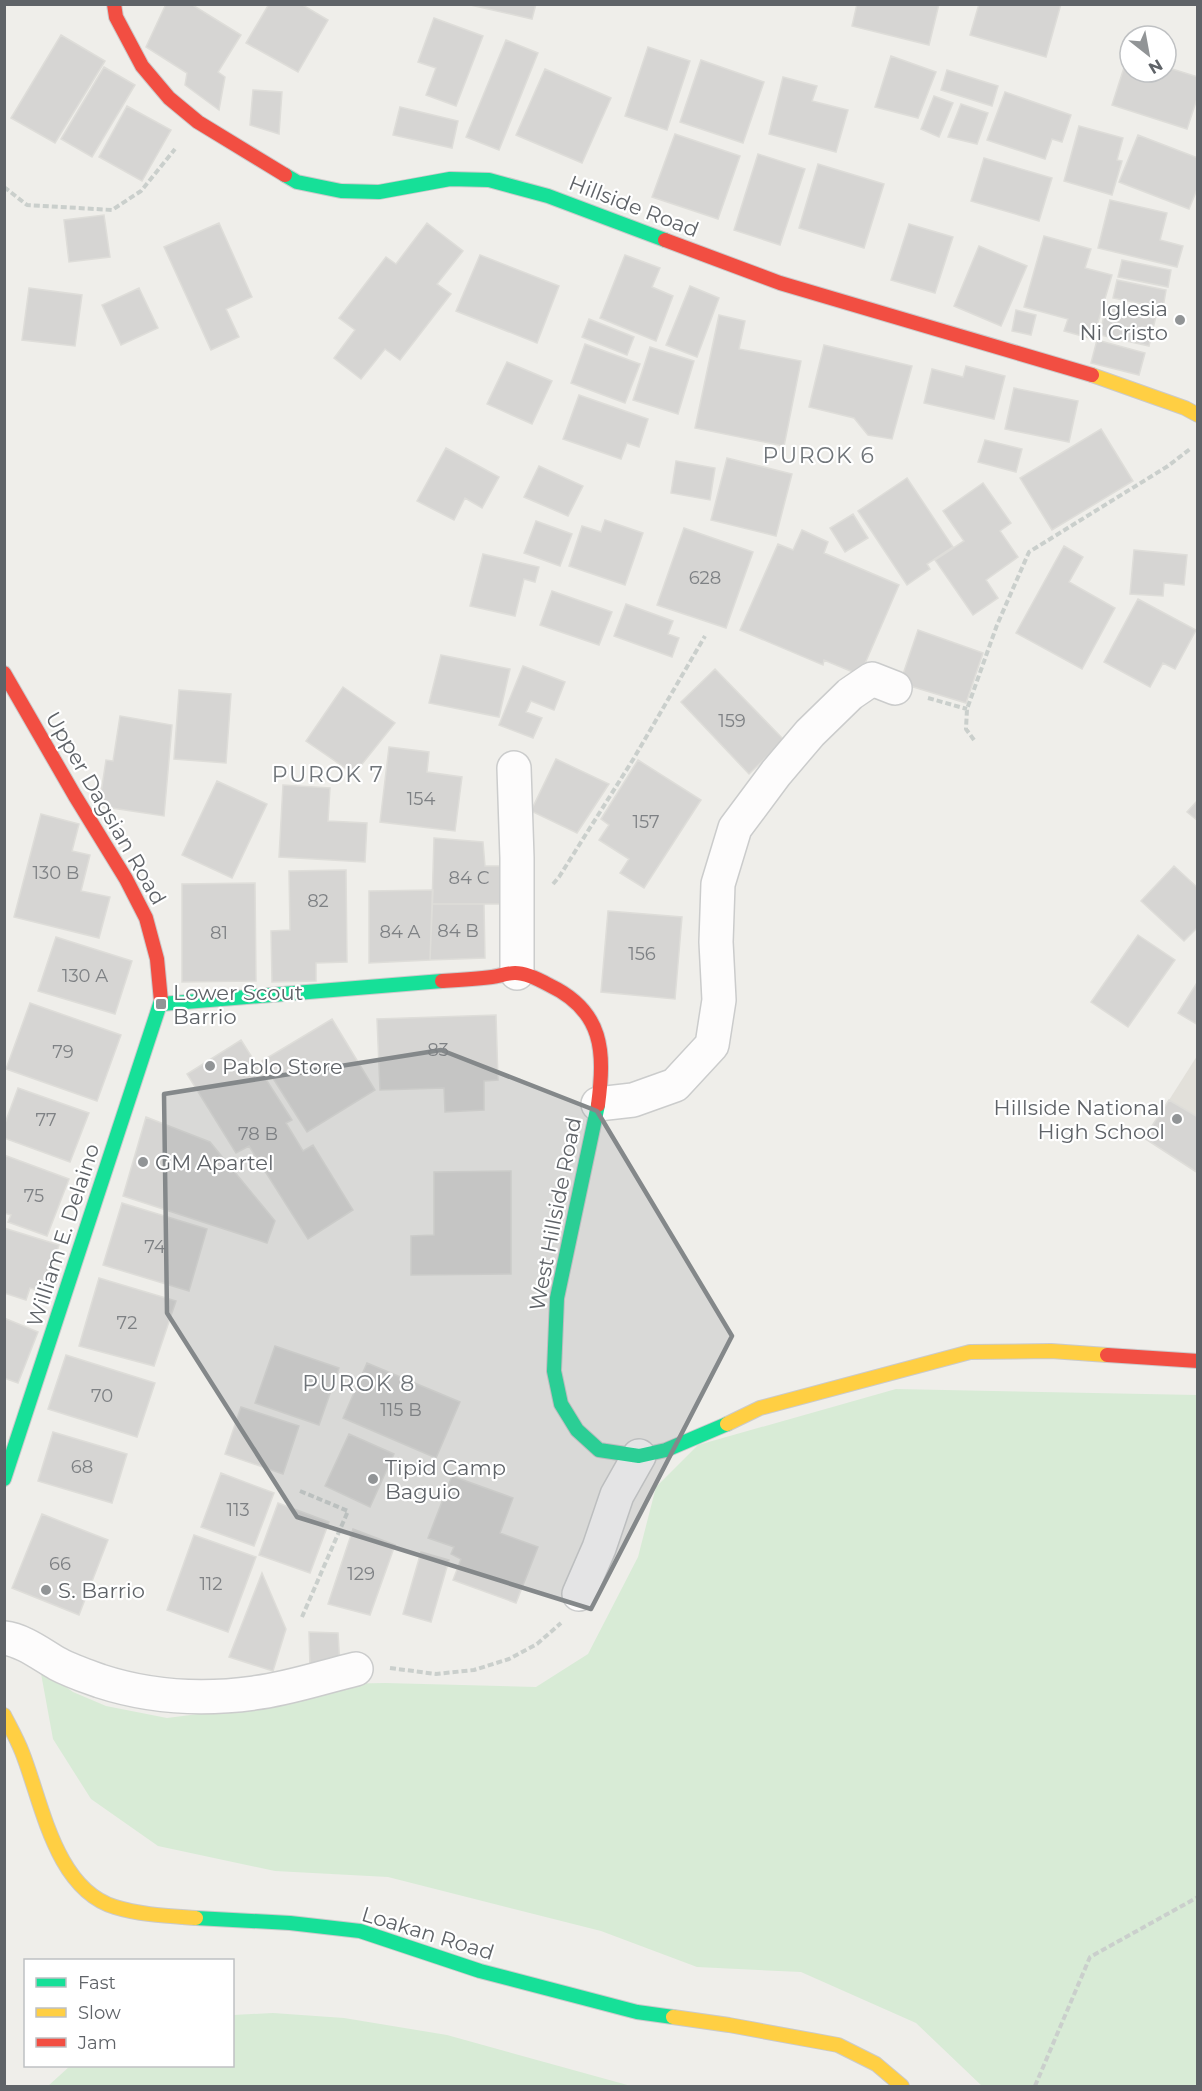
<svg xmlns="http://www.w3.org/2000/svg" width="1202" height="2091" viewBox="0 0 1202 2091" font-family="Montserrat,sans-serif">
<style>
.education{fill:#e2e0da}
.green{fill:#d8ebd6}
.building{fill:#d6d5d3;stroke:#deddd9;stroke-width:1.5}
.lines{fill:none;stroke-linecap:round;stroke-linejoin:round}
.street-casing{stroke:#cbcccc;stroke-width:36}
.fast-casing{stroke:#cacacb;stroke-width:16}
.slow-casing{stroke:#cacacb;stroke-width:16}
.jam-casing{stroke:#cacacb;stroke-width:16}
.path{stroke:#cacfcc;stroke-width:4;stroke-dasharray:6 3;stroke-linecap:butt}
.street{stroke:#fdfcfc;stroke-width:33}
.fast{stroke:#16e098;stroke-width:14}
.slow{stroke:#ffcf43;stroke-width:14}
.jam{stroke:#f24e42;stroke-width:14}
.marked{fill:#84888a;fill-opacity:0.2;stroke:#84888a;stroke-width:4.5;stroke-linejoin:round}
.poi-dot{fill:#919496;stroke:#fff;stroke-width:2}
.labels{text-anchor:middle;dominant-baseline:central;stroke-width:4.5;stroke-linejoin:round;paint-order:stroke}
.number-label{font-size:18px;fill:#7e8184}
.street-label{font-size:21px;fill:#5f6368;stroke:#fff}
.poi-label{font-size:21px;fill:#5f6368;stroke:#fff;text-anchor:start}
.neighbourhood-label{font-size:22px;letter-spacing:1.5px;fill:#70757a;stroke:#fff}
</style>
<rect width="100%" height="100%" fill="#efeeea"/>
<path class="education" d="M1197 1056V1169L1145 1138Z"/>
<path class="green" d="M896 1389 1197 1395V2086H982L916 2023 801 1972 697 1967 601 1931 388 1877 275 1871 158 1846 91 1799 53 1739 40 1668 73 1692 106 1706 167 1718 214 1712 332 1684 385 1683 536 1687 588 1654 638 1557 656 1487 698 1445Z
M273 2013 344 2018 447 2035 631 2086H48L70 2066H232L233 2015Z"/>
<path class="building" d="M166 4H191L241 35 218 72 225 77 219 110 185 85 187 73 146 47Z
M269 4H301L328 20 298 72 246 43Z
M466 4H536L532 19Z
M857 4H939L929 45 852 26Z
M979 4H1061L1046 57 970 35Z
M434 18 483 36 456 106 426 95 436 68 418 62Z
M61 35 105 61 55 143 11 118Z
M506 40 538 53 499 150 466 137Z
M648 47 690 61 667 130 625 116Z
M1128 55 1130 56V72H1166V67L1198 77V96L1187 129 1112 105Z
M891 56 936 72 918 118 875 107Z
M701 60 764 82 743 143 680 122Z
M104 67 135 85 92 157 61 139Z
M545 69 611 98 582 163 516 135Z
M947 70 998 86 992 106 941 90Z
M783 77 817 86 812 101 848 110 836 152 769 134Z
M253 90 282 92 279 134 250 125Z
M1005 92 1071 115 1062 142 1052 139 1045 159 987 140Z
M934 96 953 103 939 137 921 129Z
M961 104 988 113 977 144 948 137Z
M127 106 171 130 142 181 99 157Z
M400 107 458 121 452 148 393 135Z
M1079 126 1123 138 1117 160 1122 161 1112 195 1064 181Z
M675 134 740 156 718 219 652 197Z
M1138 135 1198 158V187L1189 209 1119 182Z
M758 154 805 169 780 245 734 230Z
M984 158 1052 178 1039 221 971 201Z
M818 164 884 184 864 248 799 228Z
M1110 200 1167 213 1160 240 1183 246 1177 267 1098 248Z
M104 215 110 257 69 262 64 220Z
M219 223 252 297 226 309 239 337 211 350 164 247Z
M427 223 463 251 437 284 451 294 400 360 385 349 361 379 334 358 355 330 339 318 386 257 396 264Z
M909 224 953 237 935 293 891 280Z
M1044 236 1091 249 1085 268 1112 275 1093 339 1064 331 1068 319 1024 307Z
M979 246 1027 266 1001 326 954 306Z
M480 255 559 286 537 343 456 311Z
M625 255 660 268 652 287 673 296 656 341 600 318Z
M1122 260 1171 270 1168 287 1118 277Z
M1117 280 1166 290 1163 308 1113 298Z
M690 286 719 298 697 357 666 345Z
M29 288 82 295 75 346 22 340Z
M139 288 158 328 121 345 102 305Z
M1106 305 1156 316 1149 346 1100 335Z
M1016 310 1036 315 1031 335 1012 331Z
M719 315 745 321 739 349 801 361 784 446 695 428Z
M589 319 634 337 627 355 582 337Z
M1097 340 1145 353 1139 375 1091 363Z
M585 344 640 364 625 403 571 383Z
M824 345 912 366 892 439 868 435 854 418 809 407Z
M650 347 694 361 678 414 633 400Z
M507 362 552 381 532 424 487 404Z
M966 366 1005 376 994 419 924 403 932 369 963 377Z
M1014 388 1078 401 1069 442 1005 429Z
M579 395 648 419 639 447 627 443 621 459 563 439Z
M1101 429 1133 481 1052 530 1020 478Z
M985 440 1022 449 1016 472 978 462Z
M446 448 499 477 482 508 465 498 454 520 417 501Z
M727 458 792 474 776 536 711 520Z
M676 461 715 468 710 500 671 493Z
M539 466 583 486 568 516 524 497Z
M907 478 953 547 927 564 930 569 907 585 858 511Z
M983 483 1011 523 1000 531 1018 557 986 580 998 598 973 615 935 560 964 541 943 511Z
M853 514 868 538 845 552 830 528Z
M605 520 643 533 625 585 569 566 582 526 601 532Z
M536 521 572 534 560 566 524 553Z
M684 528 753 552 726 628 657 605Z
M802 530 828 542 824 553 899 585 860 675 824 660 823 665 740 630 778 544 793 550Z
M1064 546 1083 557 1069 582 1115 608 1082 669 1016 633Z
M1134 550 1187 555 1184 585 1164 583 1163 596 1130 594Z
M483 554 539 567 535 582 524 579 515 616 470 606Z
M552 591 612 612 599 645 540 625Z
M1138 599 1196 630 1175 669 1163 663 1150 687 1104 662Z
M626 604 673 621 668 634 679 638 672 657 614 636Z
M918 630 983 653 966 703 900 683Z
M441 655 510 669 499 717 429 703Z
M523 666 565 682 554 710 531 701 526 712 542 718 533 738 499 725Z
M715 669 784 740 749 774 681 702Z
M343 687 395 723 354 774 306 741Z
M179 690 231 694 226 763 174 759Z
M120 716 172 725 164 816 99 806 106 760 113 761Z
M389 747 429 752 427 772 462 777 455 831 380 822Z
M556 759 609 784 577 833 531 811Z
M638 760 701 800 644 888 620 873 629 859 599 840 609 825 601 819Z
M217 781 267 804 232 878 182 855Z
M283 785 330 788 328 821 367 823 365 862 279 857Z
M1198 800V821L1187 812Z
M41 814 79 824 72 851 90 855 81 891 110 897 99 938 14 917Z
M434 838 483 842 485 866H506L505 904H432Z
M1174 866 1198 888V927L1184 941 1141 901Z
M346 870 347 962 316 963V981L272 982 271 931 290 930 289 871Z
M255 883 256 981 182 982V884Z
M433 890 430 960 369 963V891Z
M432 904H484L485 958 430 960Z
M608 911 682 917 675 999 601 992Z
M1138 935 1175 960 1128 1027 1091 1002Z
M56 937 132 961 115 1014 38 991Z
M1198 981V1025L1178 1013Z
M30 1003 121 1035 97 1101 6 1069Z
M496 1015 498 1080 484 1081V1110L445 1112 444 1088 380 1090 377 1019Z
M332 1019 375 1090 307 1132 262 1061Z
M241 1040 292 1120 286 1123 303 1151 313 1145 353 1210 308 1239 249 1146 236 1153 187 1074Z
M18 1088 89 1113 70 1162 4 1138V1126Z
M1169 1100 1198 1117V1173L1144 1138Z
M146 1117 210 1142 275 1221 267 1243 123 1196Z
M4 1155 69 1179 47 1236 8 1222 11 1215 4 1213Z
M511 1171V1274L411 1275V1236L434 1235V1172Z
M122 1203 207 1229 189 1291 103 1265Z
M4 1228 59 1245 44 1292 30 1288 26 1300 4 1293Z
M99 1278 176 1301 154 1366 79 1346Z
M4 1318 38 1332 18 1383 4 1378Z
M275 1346 339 1368 319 1425 255 1403Z
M66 1355 155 1383 137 1437 48 1409Z
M367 1363 460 1402 436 1458 343 1418Z
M241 1407 299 1426 283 1474 225 1454Z
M53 1432 127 1454 112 1503 38 1481Z
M349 1434 394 1454 370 1507 325 1486Z
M221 1473 274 1493 254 1546 201 1527Z
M452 1476 513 1498 500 1533 538 1547 516 1603 453 1580 461 1559 451 1554 454 1547 428 1538Z
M278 1503 329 1522 310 1573 259 1555Z
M42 1514 108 1540 79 1615 12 1588Z
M353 1529 395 1545 370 1615 328 1604Z
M194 1535 256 1557 228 1632 167 1610Z
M421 1552 449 1560 431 1622 403 1614Z
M262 1573 286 1629 273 1671 229 1657Z
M309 1632 338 1633 340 1666 310 1668Z"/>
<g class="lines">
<defs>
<path id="street" d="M514 768 517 858V973
M598 1104 633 1100 675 1085 712 1045 719 1000 716 942 718 884 735 828 776 773 810 733 850 694 872 679 895 688
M579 1594 599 1548 617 1495 639 1456
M4 1638C23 1640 42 1655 58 1664 71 1671 86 1676 100 1681 149 1697 203 1700 254 1693 288 1689 323 1677 356 1669"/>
<path id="fast" d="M285 175 297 182 341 191 379 192 450 179 489 180 548 196 665 240
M161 1004 442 981
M598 1105 557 1298 554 1371 561 1404 577 1430 599 1450 639 1456 666 1450 727 1424
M4 1479 161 1001
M196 1918 290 1923 360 1931 480 1971 637 2012 673 2017"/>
<path id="slow" d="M1092 375 1185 408 1198 415
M727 1424 760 1408 970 1352 1051 1351 1107 1355
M4 1715C10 1727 17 1739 22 1752 42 1802 55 1889 115 1907 141 1915 169 1916 196 1918
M673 2017 729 2025 838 2045 876 2064 902 2086"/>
<path id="jam" d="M114 4 116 17 142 66 169 98 198 122 285 175
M665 240 780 283 1092 375
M4 673 75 796 126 879 146 918 157 959 161 1001
M442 981C459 980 476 979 492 977 500 976 507 973 515 973 526 973 540 980 549 985 604 1011 605 1052 598 1105
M1107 1355 1198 1361"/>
</defs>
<use href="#street" class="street-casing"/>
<use href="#fast" class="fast-casing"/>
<use href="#slow" class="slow-casing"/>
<use href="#jam" class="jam-casing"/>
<path class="path" d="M4 187 27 205 112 210 141 191 175 149
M928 698 967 709
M974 740 966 729 967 709 997 625 1029 552 1168 466 1190 449
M553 884 559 877 634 758 705 636
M300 1491 348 1511 302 1617
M390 1668 436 1674 474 1670 509 1659 537 1644 561 1623
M1035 2086 1090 1957 1198 1897"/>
<use href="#street" class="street"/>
<use href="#fast" class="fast"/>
<use href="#slow" class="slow"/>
<use href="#jam" class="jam"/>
</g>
<path class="marked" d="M441 1050 597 1111 732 1336 591 1609 297 1517 167 1313 164 1094Z"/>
<g class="poi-dot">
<circle cx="1180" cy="320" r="6"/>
<rect x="155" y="998" width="12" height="12" rx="3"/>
<circle cx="210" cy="1066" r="6"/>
<circle cx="1177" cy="1119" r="6"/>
<circle cx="143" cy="1162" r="6"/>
<circle cx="373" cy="1479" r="6"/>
<circle cx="46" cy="1590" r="6"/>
</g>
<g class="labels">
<g class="number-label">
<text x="705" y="578">628</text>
<text x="732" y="721">159</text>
<text x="421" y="799">154</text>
<text x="646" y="822">157</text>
<text x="56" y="873">130 B</text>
<text x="469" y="878">84 C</text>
<text x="318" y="901">82</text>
<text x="458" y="931">84 B</text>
<text x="400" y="932">84 A</text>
<text x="219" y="933">81</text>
<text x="642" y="954">156</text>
<text x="85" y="976">130 A</text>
<text x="438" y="1050">83</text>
<text x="63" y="1052">79</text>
<text x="46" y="1120">77</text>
<text x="258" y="1134">78 B</text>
<text x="34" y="1196">75</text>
<text x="155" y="1247">74</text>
<text x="127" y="1323">72</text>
<text x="102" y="1396">70</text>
<text x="401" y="1410">115 B</text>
<text x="82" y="1467">68</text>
<text x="238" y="1510">113</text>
<text x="60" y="1564">66</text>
<text x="361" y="1574">129</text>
<text x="211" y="1584">112</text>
</g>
<g class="street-label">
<text transform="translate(634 206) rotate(21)">Hillside Road</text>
<text transform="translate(106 808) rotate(60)">Upper Dagsian Road</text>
<text transform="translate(555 1214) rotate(-79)">West Hillside Road</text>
<text transform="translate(63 1235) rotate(-72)">William E. Delaino</text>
<text transform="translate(428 1933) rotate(17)">Loakan Road</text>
</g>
<g class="poi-label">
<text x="1168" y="308" text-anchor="end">Iglesia<tspan x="1168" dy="24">Ni Cristo</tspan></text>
<text x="173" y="992">Lower Scout<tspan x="173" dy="24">Barrio</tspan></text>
<text x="222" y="1066">Pablo Store</text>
<text x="1165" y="1107" text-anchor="end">Hillside National<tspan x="1165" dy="24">High School</tspan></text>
<text x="155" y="1162">GM Apartel</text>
<text x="385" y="1467">Tipid Camp<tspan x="385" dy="24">Baguio</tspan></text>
<text x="58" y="1590">S. Barrio</text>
</g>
<g class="neighbourhood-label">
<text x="819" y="455">PUROK 6</text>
<text x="328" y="774">PUROK 7</text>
<text x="359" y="1383">PUROK 8</text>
</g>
</g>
<rect width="1202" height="2091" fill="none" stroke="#5f6368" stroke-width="12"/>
<rect x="24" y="1959" width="210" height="108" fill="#ffffff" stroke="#bfc1c3" stroke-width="1.5"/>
<rect x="36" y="1978" width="30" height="9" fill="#16e098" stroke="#bfc1c3" stroke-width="1.5"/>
<text x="78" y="1989" font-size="18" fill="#5f6368">Fast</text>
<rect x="36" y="2008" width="30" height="9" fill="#ffcf43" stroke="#bfc1c3" stroke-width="1.5"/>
<text x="78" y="2019" font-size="18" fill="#5f6368">Slow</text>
<rect x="36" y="2038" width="30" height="9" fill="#f24e42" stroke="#bfc1c3" stroke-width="1.5"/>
<text x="78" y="2049" font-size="18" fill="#5f6368">Jam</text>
<g transform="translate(1148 54) rotate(149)"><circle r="28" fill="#ffffff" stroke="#bfc1c3" stroke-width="1.5"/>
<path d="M0-4.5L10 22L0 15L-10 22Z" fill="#919496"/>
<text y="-9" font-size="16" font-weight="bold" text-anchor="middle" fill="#5f6368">N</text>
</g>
</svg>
